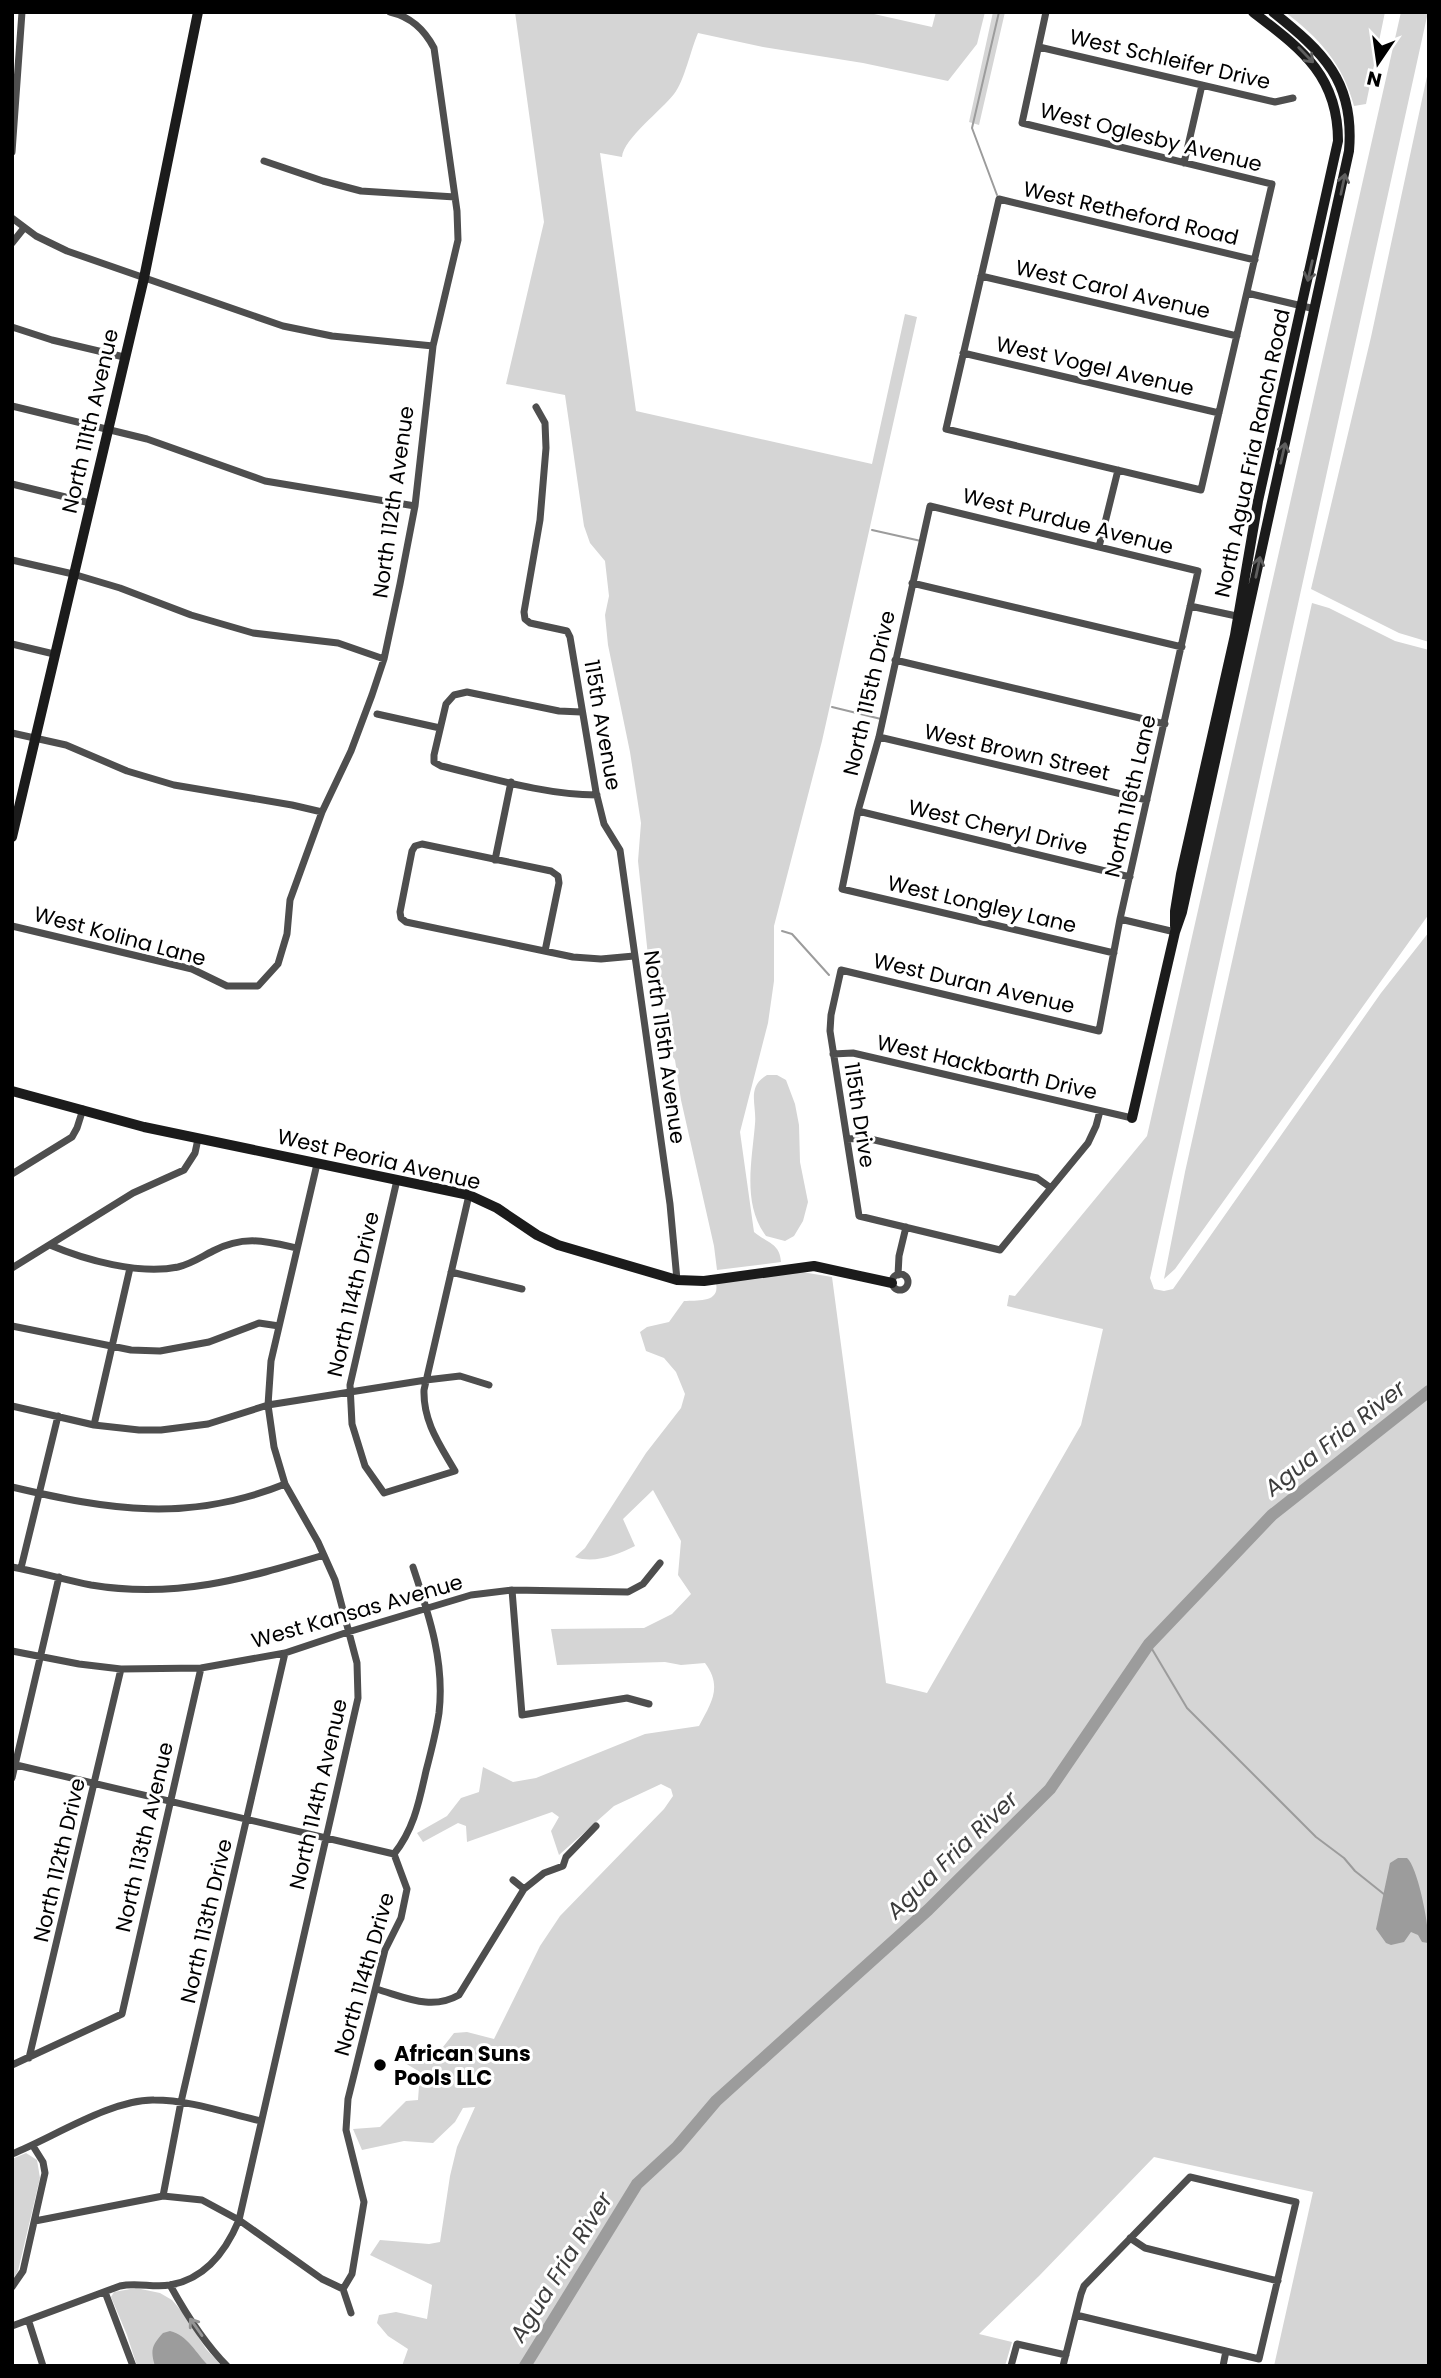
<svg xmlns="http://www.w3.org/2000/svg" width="1441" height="2378" viewBox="0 0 1441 2378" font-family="Poppins,sans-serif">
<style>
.green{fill:#d5d5d5}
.water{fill:#9c9c9c}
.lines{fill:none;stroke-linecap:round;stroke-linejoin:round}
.stream{stroke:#9c9c9c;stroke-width:2}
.river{stroke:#9c9c9c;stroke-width:12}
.street{stroke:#4e4e4e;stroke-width:7}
.secondary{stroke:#1b1b1b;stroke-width:10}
.oneway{stroke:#5f5f5f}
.oneway2{stroke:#959595}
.poi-dot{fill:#000;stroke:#fff;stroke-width:2.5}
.labels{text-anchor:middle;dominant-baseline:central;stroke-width:6;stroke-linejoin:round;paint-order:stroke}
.street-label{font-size:21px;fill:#000;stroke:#fff}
.poi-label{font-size:21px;font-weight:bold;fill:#000;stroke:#fff;text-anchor:start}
.water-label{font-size:23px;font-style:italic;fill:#3d3d3d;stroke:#fff}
</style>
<rect width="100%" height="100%" fill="#fff"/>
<path class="green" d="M515 12H865L932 27 936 12H985L977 44 948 81 863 63 763 47 698 33C691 49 684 82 674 94 661 111 624 138 622 157L600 153 636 411 872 464 905 314 917 317 822 741 774 926V981L768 1023 740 1132 754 1232C767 1243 780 1243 781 1262L717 1270 714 1246 681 1100 675 1060 668 1050 663 1037 665 1001 662 990 655 986 650 975 638 861 641 823 630 752 608 645 605 615 609 596 605 561 590 543 584 526 565 395 506 384 544 222Z
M993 12H1005L979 125 969 122Z
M1285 12H1385L1366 104 1354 106C1343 64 1319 38 1285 12Z
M1401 12H1428L1150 1278 1154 1289 1164 1291 1173 1289 1381 993 1429 932V2366H1274L1313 2192 1154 2157 1039 2276 979 2334 1012 2342 1005 2366H402L408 2349 388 2336 377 2323 379 2315 396 2312 427 2319 432 2285 370 2255 380 2240 429 2244 440 2242 450 2176 457 2147 475 2107 463 2108 455 2122 433 2143 404 2141 362 2150 353 2129 380 2127 406 2101 418 2100 420 2072 400 2060 403 2047H443L454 2033 467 2032 494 2039 540 1946 560 1916 664 1809 673 1796 671 1789 661 1784 614 1806 559 1855 551 1831 559 1817 552 1812 467 1842 466 1826 458 1823 423 1842 417 1833 447 1816 461 1798 479 1792 483 1767 513 1782 536 1778 645 1734 699 1726C711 1703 723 1687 705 1663L681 1665 665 1662 557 1665 551 1629 644 1628 672 1614 691 1594 678 1575 681 1541 653 1490 623 1519 635 1546C617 1555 594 1564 575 1557L585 1548 646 1453 681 1408 685 1394 676 1372 664 1358 646 1351 640 1332 647 1327 669 1322 684 1301C698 1300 720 1303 716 1283L802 1272 832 1277 886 1683 927 1693 1081 1425 1103 1329 1007 1306 1009 1295 1015 1296 1147 1136Z
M1429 67V642L1399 633 1311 589 1371 337Z
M1312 603 1329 608 1395 641 1429 650V914L1175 1269 1164 1279 1185 1172Z
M767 1075H777L786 1080 795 1104 799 1125 800 1162 808 1202 803 1221 794 1236 785 1241 766 1236C742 1204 752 1161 755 1124 757 1105 746 1087 767 1075Z
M26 2153 37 2160 40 2178 18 2271 12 2281V2159Z
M136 2288 160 2293 172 2300 183 2313 206 2349 222 2366H137L127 2335 111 2297 114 2292Z"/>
<path class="water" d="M1398 1858H1407C1418 1867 1430 1929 1428 1943L1422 1942 1418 1935 1411 1932 1404 1942 1391 1945 1386 1943 1376 1929 1390 1863Z
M170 2331C188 2335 196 2354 209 2366H155C150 2350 152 2345 163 2333Z"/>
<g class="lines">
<path class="stream" d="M997 195 972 128 999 12
M872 530 921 541
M832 707 881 719
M782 931 792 934 829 975
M1149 1644 1187 1708 1316 1837 1344 1858 1355 1871 1385 1895"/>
<path class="river" d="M525 2366 637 2184 677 2147 716 2101 928 1910 1050 1789 1149 1644 1272 1515 1429 1391"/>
<path class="street" d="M1046 12 1022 123 1272 184 1201 490 946 429 999 199 1255 260
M1039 47 1275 102 1293 98
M12 152 22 12
M264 161 323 181 361 191 455 197
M1184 163 1202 85
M12 218 36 236 67 251 283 326 332 336 433 346
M12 243 24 228
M981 276 1237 336
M1247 293 1315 309
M12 327 52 340 124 357
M963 353 1219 413
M12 406 147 439 265 481 415 506
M536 407 545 423 546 448 540 520 524 612 525 619 530 623 567 631 570 637 596 792 604 824 620 850 670 1204 677 1280
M12 484 90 503
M1099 547 1118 470
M12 560 73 574 120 588 191 615 253 633 338 643 384 659
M912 583 1182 647
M1190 606 1241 617
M12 644 54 654
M895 660 1165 724
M581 712 559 711 467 692 454 695 446 704 434 755V762L441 766C491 778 545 795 597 795
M377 714 440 728
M12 733 66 745 127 771 174 785 292 805 322 812
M879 737 1147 800
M858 811 1130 877
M495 860 511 782
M1120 919 1175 932
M12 926 192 969 227 986H258L278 964 287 934 290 900 322 812 351 751 372 695 384 659 400 584 415 506 433 346 458 240 457 211 434 48C424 29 411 17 390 12
M545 951 559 883 558 876 551 871 422 844 415 846 412 851 400 912 401 918 406 922 573 957 601 959 634 956
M833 1054 853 1053 1132 1118
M1100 1111 1096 1126 1088 1143 1000 1250 859 1216 830 1031 831 1015 841 970 1099 1031 1120 919 1198 571 930 506 879 737 858 811 842 889 1114 953
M847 1139 866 1138 1037 1178 1051 1188
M12 1174 72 1137 77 1128 83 1109
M397 1180 350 1385 352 1424 365 1466 384 1493 455 1471C440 1445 423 1422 424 1390L469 1195
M50 1245C85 1260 139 1275 178 1267 191 1264 201 1257 213 1251 244 1235 265 1241 297 1248
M12 1268 133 1193 184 1170 195 1153 198 1139
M451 1272 522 1289
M892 1282a8 8 0 1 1 16 0a8 8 0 1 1-16 0Z
M898 1275 899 1256 906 1227
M12 1326 131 1350 160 1351 209 1342 259 1323 279 1326
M12 1406 94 1425 139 1430H161L208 1424 268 1405 426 1380 460 1376 489 1385
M94 1425 130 1268
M12 1487C109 1510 189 1523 285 1484
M12 1567C39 1572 65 1580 91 1585 175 1599 245 1579 324 1555
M21 1568 58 1416
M512 1590 522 1715 627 1698 649 1704
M12 1651 79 1664 121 1669 201 1668 285 1653 348 1632 471 1595 512 1590 628 1592 643 1584 660 1563
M12 1764 394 1854
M12 1778 59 1577
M394 1854C414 1829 419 1802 426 1771 431 1752 436 1733 439 1713 445 1662 429 1615 413 1567
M513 1880 524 1889
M376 1989C405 1997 431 2011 459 1995L524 1889 544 1873 563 1866 566 1857 596 1826
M29 2058 121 1669
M12 2065 122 2014 201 1668
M12 2154C52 2138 112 2099 154 2100 190 2100 226 2113 261 2121
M163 2196 181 2102 285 1653
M35 2221 163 2196 202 2200 239 2220 322 2279 343 2289
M1130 2238 1145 2248 1278 2281
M170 2285C186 2314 204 2343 227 2366
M12 2287 23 2271 45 2173 43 2162 33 2146
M105 2292 133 2366
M351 2313 343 2289 352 2274 364 2202 346 2130 348 2099 385 1950 401 1918 407 1889 394 1854
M29 2322 43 2366
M12 2326 120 2286C137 2282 153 2288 170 2285 206 2279 226 2251 239 2220L358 1698 357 1663 335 1580 318 1542 285 1484 274 1447 268 1405 271 1361 317 1164
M1011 2366 1017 2344 1066 2355
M1063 2366 1081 2294 1084 2286 1190 2177 1296 2202 1259 2359 1076 2315
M1223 2366 1226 2351"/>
<path class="secondary" d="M12 837 144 278 198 12
M1175 926V911L1181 874 1235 635 1258 501 1338 141C1338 75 1301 49 1253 12
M12 1091 144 1127 469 1195 497 1208 537 1235 558 1245 677 1280 704 1281 814 1266 892 1283
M1132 1118 1175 932 1182 912 1349 151C1355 81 1323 52 1273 12"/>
</g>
<defs><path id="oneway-shaft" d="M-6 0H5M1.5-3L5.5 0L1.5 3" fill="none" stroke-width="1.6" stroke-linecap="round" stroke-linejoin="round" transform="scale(1.75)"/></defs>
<g class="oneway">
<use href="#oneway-shaft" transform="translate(1306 55) rotate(46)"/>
<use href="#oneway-shaft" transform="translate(1343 184) rotate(-78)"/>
<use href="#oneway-shaft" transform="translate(1310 271) rotate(103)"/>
<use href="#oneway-shaft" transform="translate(1283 453) rotate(-77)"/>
<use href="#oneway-shaft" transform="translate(1258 567) rotate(-78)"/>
</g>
<use class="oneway2" href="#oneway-shaft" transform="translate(196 2327) rotate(-125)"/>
<circle class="poi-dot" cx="380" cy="2065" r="7"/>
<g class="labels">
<g class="street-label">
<text transform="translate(1170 59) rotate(13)">West Schleifer Drive</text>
<text transform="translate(1151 137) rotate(14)">West Oglesby Avenue</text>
<text transform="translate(1131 213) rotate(13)">West Retheford Road</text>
<text transform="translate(1113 289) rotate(13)">West Carol Avenue</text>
<text transform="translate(1095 366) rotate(13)">West Vogel Avenue</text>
<text transform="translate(90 421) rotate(-77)">North 111th Avenue</text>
<text transform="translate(1252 453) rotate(-78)">North Agua Fria Ranch Road</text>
<text transform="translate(393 502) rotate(-82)">North 112th Avenue</text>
<text transform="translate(1068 521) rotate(14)">West Purdue Avenue</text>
<text transform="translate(869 693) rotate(-77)">North 115th Drive</text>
<text transform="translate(603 725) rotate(80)">115th Avenue</text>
<text transform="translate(1017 752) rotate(13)">West Brown Street</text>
<text transform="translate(1130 796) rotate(-77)">North 116th Lane</text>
<text transform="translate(998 827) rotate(13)">West Cheryl Drive</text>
<text transform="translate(982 904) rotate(13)">West Longley Lane</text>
<text transform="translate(120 936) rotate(15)">West Kolina Lane</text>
<text transform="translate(974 983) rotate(13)">West Duran Avenue</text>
<text transform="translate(665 1047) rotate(82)">North 115th Avenue</text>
<text transform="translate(987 1067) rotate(13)">West Hackbarth Drive</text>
<text transform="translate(860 1115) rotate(81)">115th Drive</text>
<text transform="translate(379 1159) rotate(13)">West Peoria Avenue</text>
<text transform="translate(353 1294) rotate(-77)">North 114th Drive</text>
<text transform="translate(357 1611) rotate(-16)">West Kansas Avenue</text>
<text transform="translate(318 1794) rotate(-77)">North 114th Avenue</text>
<text transform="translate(144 1837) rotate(-77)">North 113th Avenue</text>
<text transform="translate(59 1860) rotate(-77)">North 112th Drive</text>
<text transform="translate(206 1921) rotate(-77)">North 113th Drive</text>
<text transform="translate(364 1974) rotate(-74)">North 114th Drive</text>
</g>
<g class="poi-label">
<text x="394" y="2053">African Suns<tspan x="394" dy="24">Pools LLC</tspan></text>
</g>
<g class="water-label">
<text transform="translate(1335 1438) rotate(-38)">Agua Fria River</text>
<text transform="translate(952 1855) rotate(-44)">Agua Fria River</text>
<text transform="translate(561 2267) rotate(-58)">Agua Fria River</text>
</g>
</g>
<rect width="1441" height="2378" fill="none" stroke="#000000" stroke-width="28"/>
<g transform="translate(1378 63) rotate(193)" stroke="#ffffff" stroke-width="5" paint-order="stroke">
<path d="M0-5L12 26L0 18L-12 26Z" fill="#000000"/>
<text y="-10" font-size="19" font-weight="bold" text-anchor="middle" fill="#000000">N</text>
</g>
</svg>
